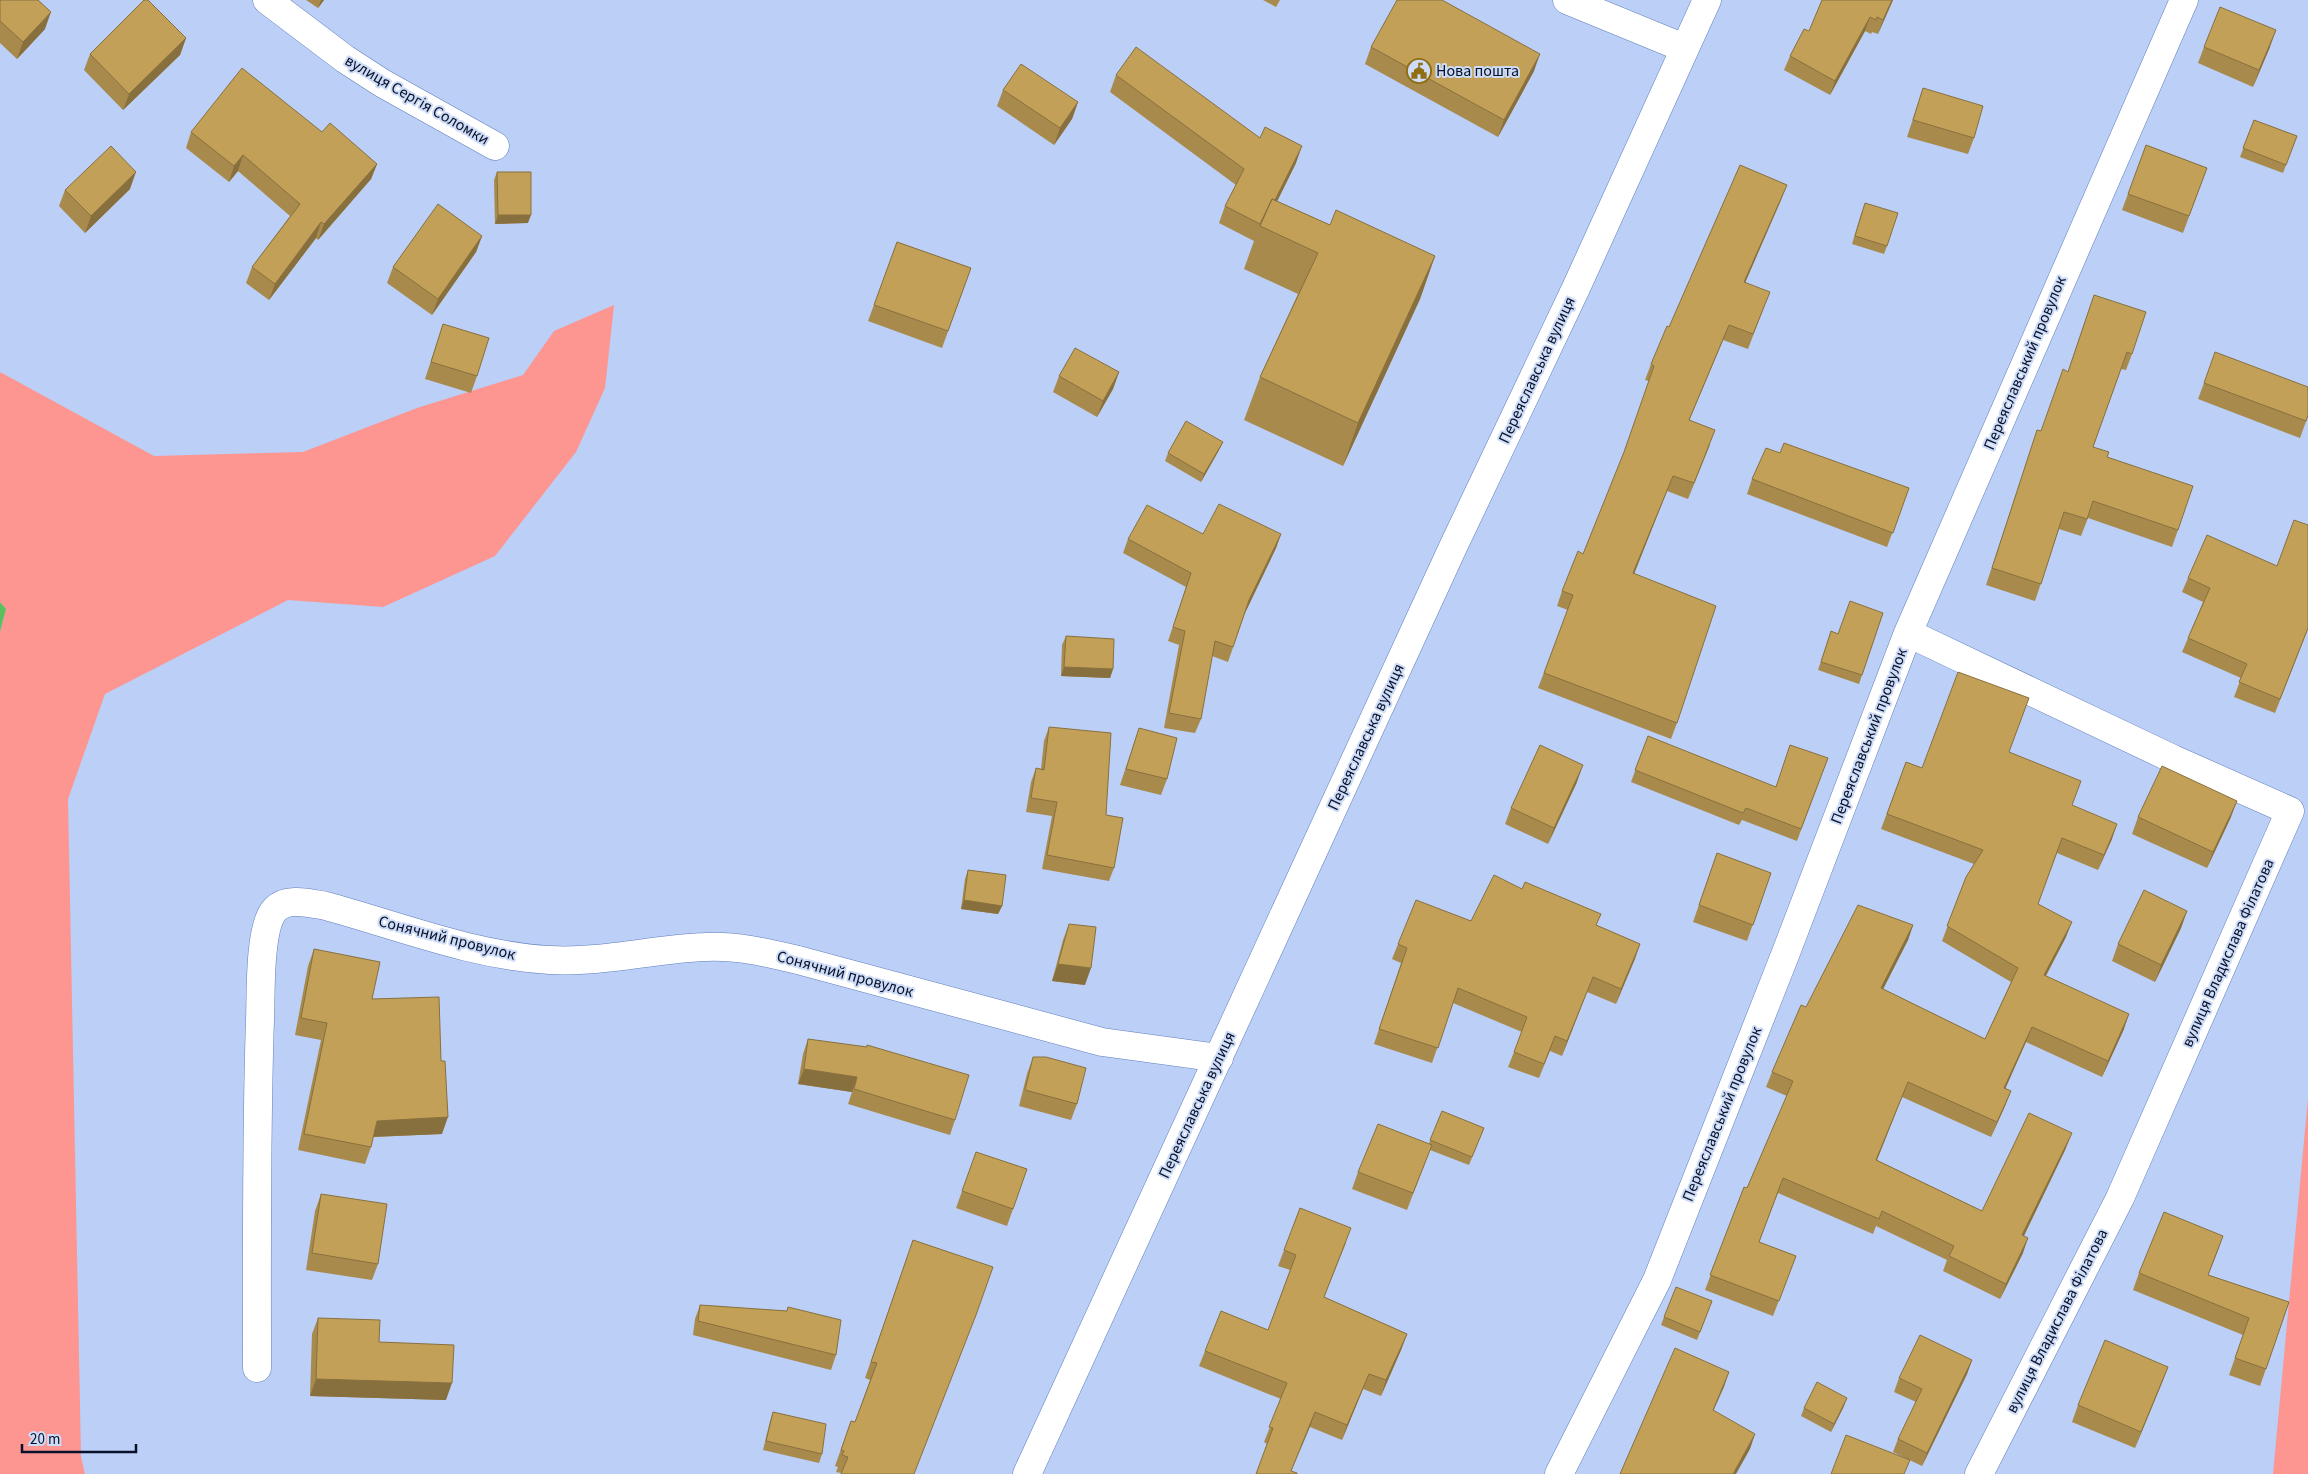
<svg xmlns="http://www.w3.org/2000/svg" width="2308" height="1474" viewBox="0 0 2308 1474" font-family="'Source Sans 3',sans-serif">
<style>
.green{fill:#fd9590}
.water{fill:#5cbf5d}
.lines{fill:none;stroke-linecap:round;stroke-linejoin:round}
.minor-casing{stroke:#617fbc;stroke-width:29}
.secondary-casing{stroke:#617fbc;stroke-width:29}
.minor{stroke:#fff;stroke-width:28}
.secondary{stroke:#fff;stroke-width:28}
.wall{fill:#a88a4c}
.shaded-wall{fill:#88703e}
.building{fill:#c3a058;stroke:#88703e}
.labels{text-anchor:middle;dominant-baseline:central;stroke-width:4;stroke-linejoin:round;paint-order:stroke}
.poi-label{font-size:16px;fill:#071129;stroke:#cedcf7;text-anchor:start}
.street-label{font-size:16px;fill:#071129;stroke:#cedcf7}
</style>
<rect width="100%" height="100%" fill="#bbcff7"/>
<path class="green" d="M614 305 605 388 576 452 495 556 383 607 288 600 105 694 68 799 81 1457 85 1474H0V632L6 609 0 602V372L154 456 303 452 417 408 523 375 554 331Z
M2308 1098V1474H2273Z"/>
<path class="water" d="M0 602 6 609 0 632Z"/>
<g class="lines">
<defs>
<path id="minor" d="M267 0 345 59 382 83 495 146
M1567 0 1684 48
M1908 633 2173 759 2290 811 2120 1198 1979 1474
M257 1368C257 1252 256 1136 260 1020 261 995 259 932 273 912 284 896 310 903 326 906 399 926 474 956 550 960 602 963 653 949 705 947 736 945 768 953 798 960L1102 1042 1219 1058
M1559 1474 1657 1280 1785 955 1908 633 2184 0"/>
<path id="secondary" d="M1027 1474 1453 547 1576 288 1707 0"/>
</defs>
<use href="#minor" class="minor-casing"/>
<use href="#secondary" class="secondary-casing"/>
<use href="#minor" class="minor"/>
<use href="#secondary" class="secondary"/>
</g>
<path class="wall" d="M0 0 45 29 17 59 0 43Z
M306 0H324L318 8Z
M1263 0H1280L1276 7Z
M1822 0H1893L1878 34 1872 32 1871 34 1865 31 1830 95 1784 70 1790 56 1809 31Z
M186 38 180 55 123 110 84 70 90 54Z
M1371 47 1534 71 1498 137 1365 64Z
M2204 47H2270L2253 87 2198 63Z
M1116 75 1260 138 1296 163 1277 201 1330 225 1435 256 1420 299 1343 466 1244 420 1260 377 1298 294 1244 269 1254 241 1219 223 1225 206 1236 185 1110 92Z
M1923 88 1974 138 1968 154 1907 137Z
M1003 90 1078 102 1072 119 1054 145 997 106Z
M2254 120 2297 136 2283 173 2240 157Z
M191 132H322L377 164 371 179 318 240 316 238 269 300 246 283 252 267 290 216 238 171 229 182 186 148Z
M2146 145 2207 168 2183 233 2122 210Z
M497 172 528 223 495 224 494 180Z
M130 189 85 233 59 206 65 190Z
M1781 200 1745 282 1764 307 1748 349 1723 340 1689 420 1710 445 1688 499 1667 491 1634 574 1677 723 1671 739 1538 688 1568 610 1557 606 1562 591 1583 554 1623 456 1649 381 1645 380 1651 364 1669 327Z
M1862 211 1887 246 1884 254 1852 244Z
M482 236 476 252 432 315 387 283 393 267Z
M897 242 971 268 942 348 868 321Z
M2094 295 2132 354 2126 370 2121 369 2093 447 2107 457 2178 530 2172 547 2088 518 2081 536 2059 529 2035 601 1986 585 2037 430 2041 431 2068 371Z
M443 324 477 376 471 393 425 379Z
M1119 372 1113 389 1097 417 1053 392 1059 376Z
M2204 383 2308 416 2300 438 2198 399Z
M1223 442 1219 450 1201 482 1165 461 1168 453Z
M1780 453 1909 488 1887 547 1747 494 1752 479Z
M1203 534H1281L1276 548 1245 613 1228 662 1212 656 1201 719 1195 733 1164 728 1179 645 1168 641 1186 587 1123 553 1128 539Z
M2188 578 2308 629 2275 713 2234 697 2241 678 2182 652 2188 638 2203 602 2182 592Z
M1883 613 1859 684 1818 670 1831 631 1838 634Z
M1066 636 1113 669 1110 678 1061 676 1062 645Z
M1049 727 1106 815 1114 868 1109 881 1042 869 1052 816 1026 812 1031 782 1036 768 1041 769 1044 741Z
M1139 728 1167 779 1161 795 1120 785Z
M1648 736 1775 787 1828 758 1797 841 1742 820 1739 825 1631 782Z
M2009 752 2112 839 2098 870 2057 853 2038 904 2066 937 2046 976 2124 1029 2102 1077 2026 1042 2005 1088 2011 1091 2005 1106 1991 1137 1902 1097 1877 1160 1982 1211 2066 1148 2024 1236 2023 1253 2000 1299 1943 1271 1947 1260 1876 1226 1873 1234 1778 1193 1759 1242 1796 1256 1773 1316 1705 1290 1744 1187 1747 1188 1787 1096 1766 1087 1772 1072 1806 1007 1913 925 1908 940 1883 989 1985 1039 2011 982 1942 941 1966 877 1974 864 1881 829 1906 762 1922 768Z
M1577 782 1548 844 1505 824 1511 808Z
M2138 817H2231L2207 868 2132 834Z
M1717 853 1771 873 1747 941 1693 922Z
M968 870 1002 906 998 914 961 909 965 879Z
M1522 889 1601 914 1596 925 1640 944 1616 1004 1587 992 1562 1056 1550 1051 1539 1078 1508 1067 1522 1032 1453 1003 1432 1063 1374 1044 1401 963 1392 959 1398 944 1471 921Z
M2187 911 2181 928 2155 982 2112 961 2118 944Z
M1069 924 1085 985 1052 981 1063 940Z
M314 949 372 999 442 1134 373 1137 371 1147 365 1164 298 1150 321 1040 295 1035 308 966Z
M808 1039 955 1120 950 1135 848 1104 852 1092 798 1084 803 1054Z
M1033 1057 1077 1104 1071 1120 1019 1106 1027 1074Z
M1484 1128 1469 1165 1430 1150 1407 1210 1352 1189 1358 1172 1429 1144 1430 1140Z
M976 1152 1027 1169 1007 1226 956 1208Z
M321 1194 378 1264 372 1280 306 1270 315 1211Z
M1300 1208 1346 1243 1324 1297 1407 1334 1401 1350 1381 1396 1363 1389 1342 1440 1310 1427 1256 1474 1267 1444 1264 1442 1281 1399 1199 1366 1205 1351 1268 1330 1290 1270 1278 1266Z
M2223 1236 2208 1275 2289 1302 2260 1386 2229 1375 2243 1335 2133 1290 2139 1273Z
M907 1257 970 1332 841 1473 836 1472 838 1467 835 1466 851 1421 855 1422 870 1380 865 1378Z
M1712 1301 1697 1340 1661 1325 1664 1317Z
M700 1305 787 1311 788 1307 836 1355 831 1370 693 1335 695 1319Z
M318 1318 379 1342 446 1400 310 1396 312 1334Z
M1972 1360 1967 1374 1922 1466 1893 1452 1898 1439 1916 1402 1894 1392 1899 1378Z
M2168 1367 2135 1448 2072 1422 2078 1405Z
M1844 1406 1831 1432 1801 1416 1804 1408Z
M773 1412 822 1454 819 1463 763 1450 770 1421Z"/>
<path class="shaded-wall" d="M321 0H324L318 8Z
M1892 0H1893L1878 34 1883 20Z
M51 12 45 29 17 59 23 42Z
M1870 17 1865 31 1830 95 1835 81Z
M2276 30 2270 47 2253 87 2259 70Z
M186 38 180 55 123 110 129 94Z
M1540 54 1534 71 1498 137 1504 120Z
M1078 102 1072 119 1054 145 1060 128Z
M1302 146 1296 163 1264 228 1262 227Z
M243 155 238 171 229 182 234 166Z
M377 164 371 179 318 240 324 224Z
M136 172 130 189 85 233 91 216Z
M1787 185 1781 200 1739 297 1744 282Z
M498 215H531L528 223 495 224Z
M321 222 316 238 269 300 275 284Z
M482 236 476 252 432 315 438 299Z
M1435 256 1420 299 1343 466 1358 423Z
M1729 325 1723 340 1683 435 1689 420Z
M1119 372 1113 389 1097 417 1103 401Z
M1223 442 1219 450 1201 482 1204 474Z
M1673 476 1667 491 1628 589 1633 573Z
M1281 534 1276 548 1244 615 1249 600Z
M1064 667 1113 669 1110 678 1061 676Z
M1583 765 1577 782 1548 844 1554 828Z
M2237 801 2231 817 2207 868 2213 852Z
M2117 824 2112 839 2098 870 2104 855Z
M964 900 1002 906 998 914 961 909Z
M2187 911 2181 928 2155 982 2161 965Z
M2072 922 2066 937 2038 990 2044 975Z
M1913 925 1908 940 1876 1003 1881 988Z
M1640 944 1635 959 1616 1004 1621 989Z
M1058 964 1091 968 1085 985 1052 981Z
M1593 977 1587 992 1562 1056 1567 1041Z
M2129 1014 2124 1029 2102 1077 2108 1061Z
M2032 1027 2026 1042 1999 1103 2004 1088Z
M804 1069 857 1077 852 1092 798 1084Z
M1908 1082 1902 1097 1871 1175 1876 1160Z
M2011 1091 2005 1106 1991 1137 1997 1122Z
M448 1117 442 1134 370 1137 377 1121Z
M2072 1133 2066 1148 2017 1250 2022 1235Z
M2223 1236 2217 1253 2202 1291 2208 1275Z
M2028 1238 2023 1253 2000 1299 2006 1284Z
M1407 1334 1401 1350 1381 1396 1386 1380Z
M1972 1360 1967 1374 1922 1466 1927 1453Z
M2168 1367 2162 1383 2135 1448 2141 1432Z
M1729 1372 1724 1387 1707 1425 1713 1410Z
M1369 1374 1363 1389 1342 1440 1347 1425Z
M316 1379 452 1383 446 1400 310 1396Z
M1847 1398 1844 1406 1831 1432 1834 1424Z
M1315 1412 1310 1427 1290 1474Z
M1755 1434 1750 1449 1736 1474H1733Z"/>
<path class="building" d="M0 0H38L51 12 23 42 0 21Z
M144 0H148L186 38 129 94 90 54Z
M1397 0H1442L1540 54 1504 120 1371 47Z
M1822 0H1892L1883 20 1877 17 1876 20 1870 17 1835 81 1790 56 1804 29 1809 31Z
M2220 7 2276 30 2259 70 2204 47Z
M1136 47 1260 138 1265 127 1302 146 1275 200 1272 199 1260 224 1225 206 1244 169 1116 75Z
M1021 64 1078 102 1060 128 1003 90Z
M242 68 322 132 330 123 377 164 324 224 321 222 275 284 252 267 300 204 243 155 234 166 191 132Z
M1923 88 1983 106 1974 138 1913 120Z
M2254 120 2297 136 2286 165 2243 148Z
M2146 145 2207 168 2189 216 2128 194Z
M111 146 136 172 91 216 65 190Z
M1740 165 1787 185 1744 282 1770 292 1753 334 1729 325 1689 420 1715 430 1694 483 1673 476 1633 573 1716 606 1677 723 1544 673 1573 595 1562 591 1578 551 1583 554 1624 452 1654 366 1651 364 1667 326 1669 327Z
M497 172H531V215H498Z
M1272 199 1330 225 1336 210 1435 256 1358 423 1260 377 1318 253 1260 226Z
M1865 203 1898 213 1887 246 1855 236Z
M438 204 482 236 438 299 393 267Z
M897 242 971 268 948 331 874 305Z
M2094 295 2146 312 2132 354 2127 352 2093 447 2109 452 2107 457 2193 486 2178 530 2093 501 2087 519 2064 512 2041 584 1992 568 2037 430 2041 431 2063 369 2068 372Z
M443 324 489 338 477 376 431 362Z
M1075 348 1119 372 1103 401 1059 376Z
M2215 352 2308 387V415L2306 421 2204 383Z
M1186 421 1223 442 1204 474 1168 453Z
M1784 443 1909 488 1893 533 1752 479 1766 448 1780 453Z
M1219 504 1281 534 1249 600 1233 647 1215 641 1201 719 1169 713 1185 631 1173 627 1191 573 1128 539 1147 505 1203 534Z
M2294 520 2308 525V628L2280 699 2239 682 2247 664 2188 638 2210 588 2188 578 2207 535 2277 566Z
M1850 601 1883 613 1862 675 1821 662 1831 631 1838 634Z
M1066 636 1114 639 1113 669 1064 667Z
M1958 672 2029 698 2009 752 2081 781 2072 805 2117 824 2104 855 2062 838 2038 904 2072 922 2044 975 2129 1014 2108 1061 2032 1027 2004 1088 2011 1091 1997 1122 1908 1082 1876 1160 1982 1211 2029 1113 2072 1133 2022 1235 2028 1238 2006 1284 1949 1256 1954 1246 1882 1211 1879 1219 1783 1178 1759 1242 1796 1256 1779 1301 1710 1275 1744 1187 1747 1188 1793 1081 1772 1072 1801 1005 1806 1007 1858 905 1913 925 1881 988 1985 1039 2018 968 1947 926 1966 877 1983 850 1887 814 1906 762 1922 768Z
M1049 727 1111 733 1106 815 1123 818 1114 868 1047 855 1057 802 1031 798 1036 768 1044 770Z
M1139 728 1177 738 1167 779 1126 769Z
M1648 736 1776 787 1790 745 1828 758 1801 829 1746 808 1743 813 1635 770Z
M1540 745 1583 765 1554 828 1511 808Z
M2162 766 2237 801 2213 852 2138 817Z
M1717 853 1771 873 1753 925 1699 905Z
M968 870 1006 875 1002 906 964 900Z
M1494 875 1522 889 1525 882 1601 914 1596 925 1640 944 1621 989 1593 977 1567 1041 1555 1036 1544 1064 1514 1052 1527 1017 1458 988 1438 1048 1379 1029 1407 948 1398 944 1416 900 1471 921Z
M2144 890 2187 911 2161 965 2118 944Z
M1069 924 1096 927 1091 968 1058 964Z
M314 949 380 962 372 999 439 997 441 1061H445L448 1117 377 1121 371 1147 304 1134 327 1023 301 1018Z
M808 1039 867 1047V1045L969 1075 955 1120 854 1089 857 1077 804 1069Z
M1033 1057H1046L1086 1068 1077 1104 1025 1090Z
M1442 1111 1484 1128 1472 1157 1430 1140Z
M1378 1124 1432 1145 1413 1193 1358 1172Z
M976 1152 1027 1169 1013 1209 962 1191Z
M321 1194 387 1204 378 1264 312 1253Z
M1300 1208 1351 1228 1324 1297 1407 1334 1386 1380 1369 1374 1347 1425 1315 1412 1291 1471 1297 1473V1474H1256L1273 1428 1269 1427 1287 1383 1205 1351 1221 1311 1268 1330 1296 1255 1284 1250Z
M2164 1212 2223 1236 2208 1275 2289 1302 2266 1369 2235 1358 2249 1318 2139 1273Z
M913 1240 993 1267 976 1315 914 1474H841L848 1457 842 1455 844 1451 841 1450 851 1421 855 1422 877 1363 871 1362Z
M1676 1287 1712 1301 1700 1332 1664 1317Z
M700 1305 787 1311 788 1307 841 1320 836 1355 698 1321Z
M318 1318 380 1320 379 1342 454 1345 452 1383 316 1379Z
M1920 1335 1972 1360 1927 1453 1898 1439 1922 1389 1899 1378Z
M2105 1340 2168 1367 2141 1432 2078 1405Z
M1675 1348 1729 1372 1713 1410 1755 1434 1733 1474H1620Z
M1817 1382 1847 1398 1834 1424 1804 1408Z
M773 1412 826 1424 822 1454 766 1441Z
M1846 1435 1910 1460 1904 1474H1831Z"/>
<defs>
<symbol id="civic-ring" viewBox="-11 -11 22 22"><circle r="9.5" fill="#cedcf7" stroke="#916d13" stroke-width="1.5"/><path d="M-.6-6.5H3V-4.5H.6V-3L4-1V1h2V6H-6V1h2V-1L-.6-3ZM-1.2 2.5V6h2.4V2.5Z" fill="#916d13"/></symbol>
</defs>
<g fill-rule="evenodd">
<use href="#civic-ring" x="1405" y="57" width="28" height="28"/>
</g>
<g class="labels">
<g class="poi-label">
<text x="1436" y="71">Нова пошта</text>
</g>
<g class="street-label">
<text transform="translate(417 100) rotate(30)">вулиця Сергія Соломки</text>
<text transform="translate(2025 363) rotate(-67)">Переяславський провулок</text>
<text transform="translate(1537 370) rotate(-65)">Переяславська вулиця</text>
<text transform="translate(1869 736) rotate(-69)">Переяславський провулок</text>
<text transform="translate(1366 737) rotate(-65)">Переяславська вулиця</text>
<text transform="translate(447 938) rotate(14)">Сонячний провулок</text>
<text transform="translate(2228 953) rotate(-66)">вулиця Владислава Філатова</text>
<text transform="translate(845 974) rotate(15)">Сонячний провулок</text>
<text transform="translate(1197 1105) rotate(-65)">Переяславська вулиця</text>
<text transform="translate(1722 1114) rotate(-68)">Переяславський провулок</text>
<text transform="translate(2057 1321) rotate(-63)">вулиця Владислава Філатова</text>
</g>
</g>
<path d="M22 1444v8h114v-8" fill="none" stroke="#071129" stroke-width="2.5"/>
<text x="30" y="1444" font-size="15" fill="#071129" stroke="#cedcf7" stroke-width="4" paint-order="stroke">20 m</text>
</svg>
